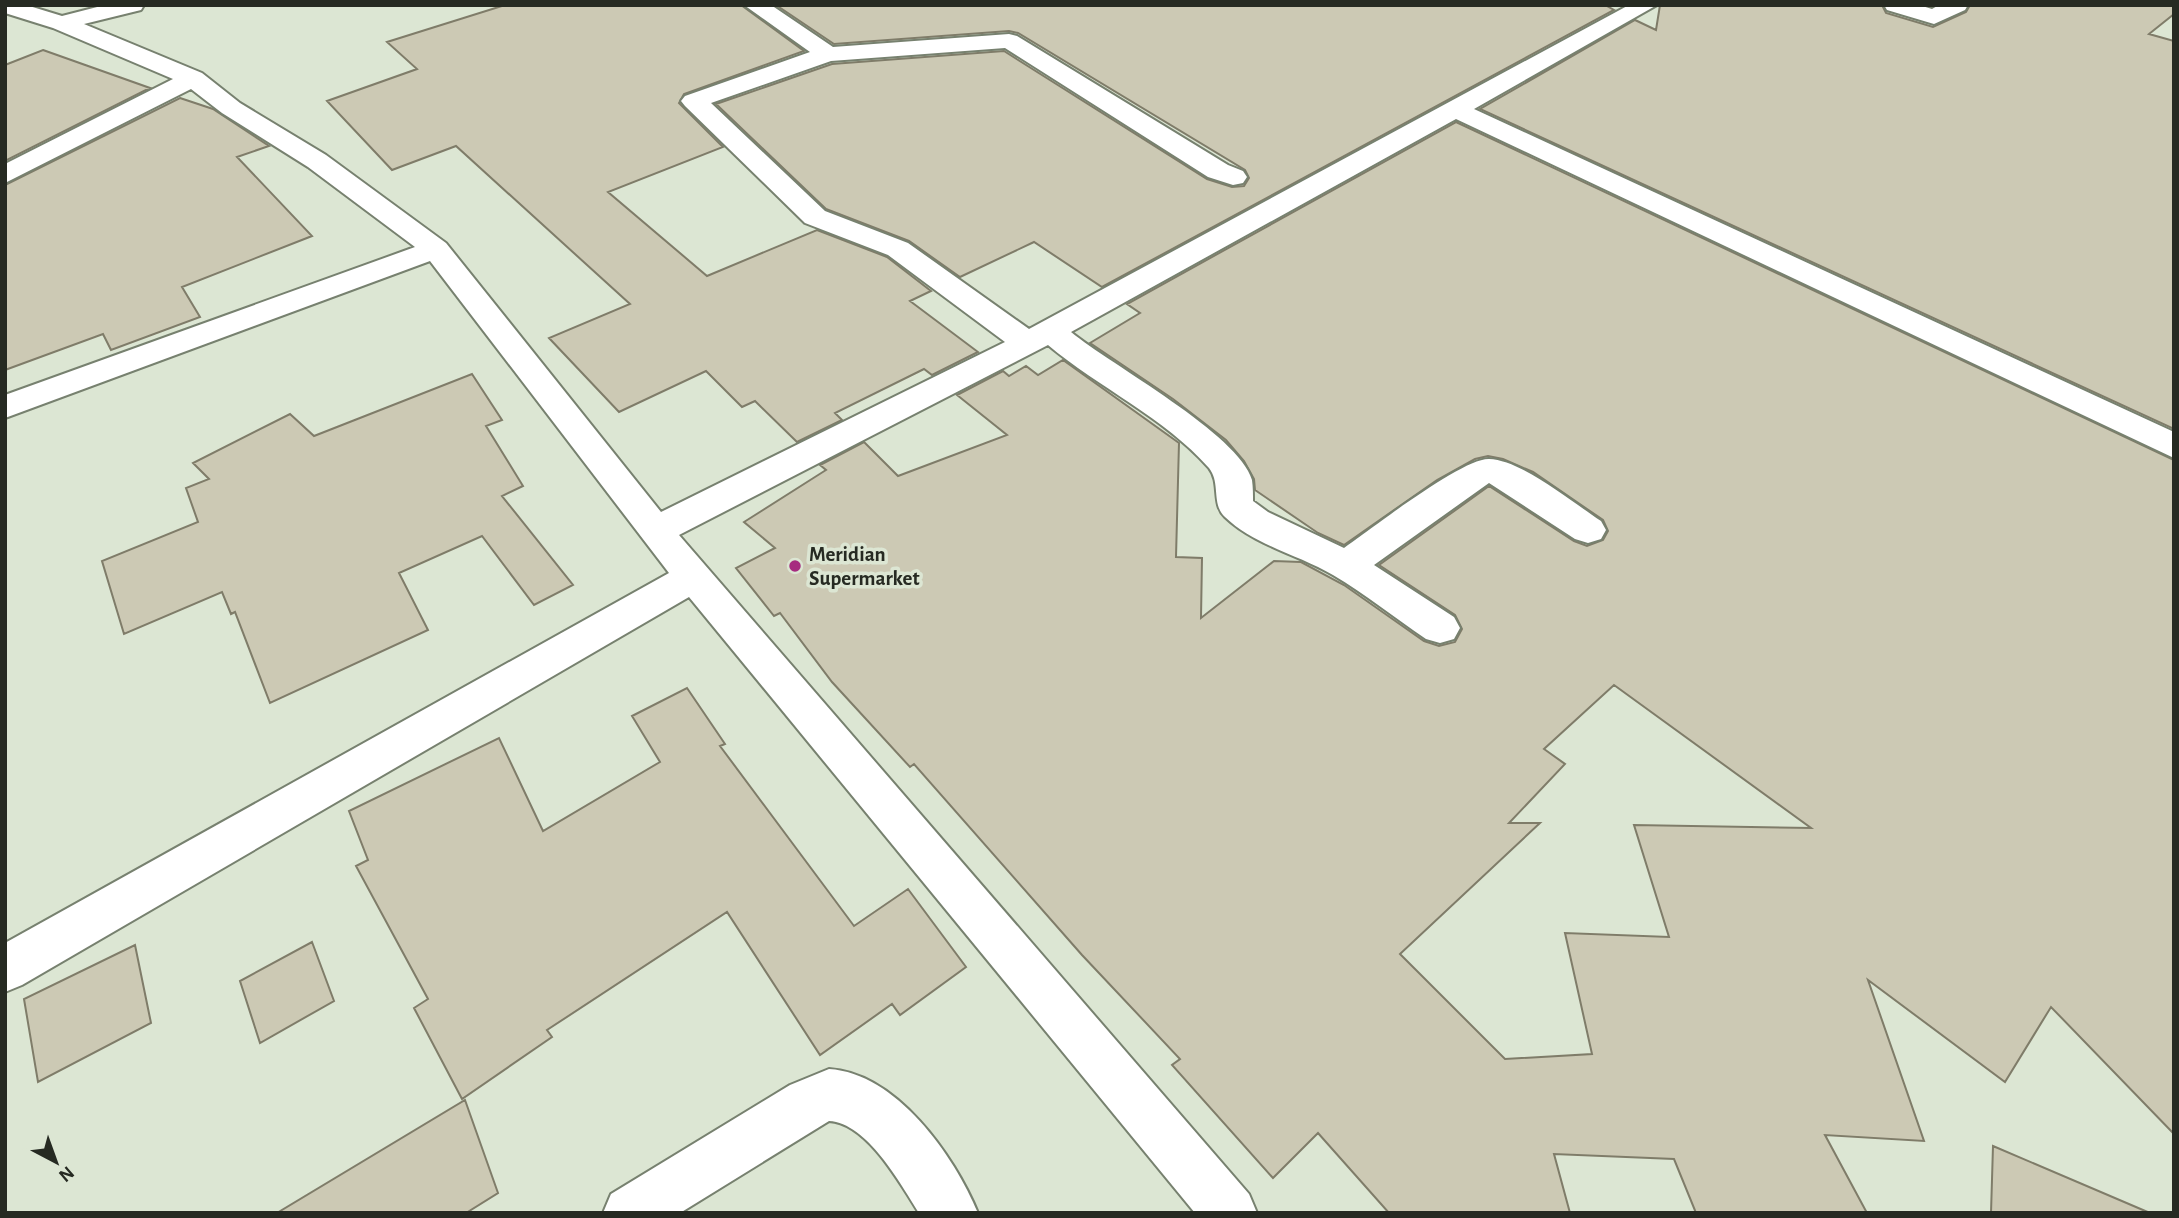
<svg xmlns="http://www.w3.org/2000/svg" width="2179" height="1218" viewBox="0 0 2179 1218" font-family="'Alegreya Sans',sans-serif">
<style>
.building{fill:#ccc9b4;stroke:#7f7c69;stroke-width:2;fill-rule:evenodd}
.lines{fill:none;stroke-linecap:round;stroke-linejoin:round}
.minor-casing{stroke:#77816f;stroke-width:4}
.minor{fill:#fff;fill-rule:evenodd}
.poi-dot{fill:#a62b7f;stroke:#dce6d3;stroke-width:2.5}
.labels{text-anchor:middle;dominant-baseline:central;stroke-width:7;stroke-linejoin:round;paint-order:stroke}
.poi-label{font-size:21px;font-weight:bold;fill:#262a22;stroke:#dce6d3;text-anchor:start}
</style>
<rect width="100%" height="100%" fill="#dce6d3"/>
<path class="building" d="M505 5H741L804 51 684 94 679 103 723 147 608 192 707 276 817 230 887 257 931 291 910 301 978 352 932 375 924 369 835 413 842 420 797 442 755 401 742 407 706 371 619 412 549 338 630 304 456 146 392 170 327 101 417 69 387 42Z
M776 5H1605L1614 10 1102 287 1034 242 960 277 909 241 826 209 716 104 832 64 1004 51 1207 179 1232 187 1244 186 1249 178 1245 170 1018 33 1009 31 834 44Z
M1660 5H1882L1886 13 1933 27 1966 12 1970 5H2174V14L2149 34 2174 41V429L1480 109 1635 20 1656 30Z
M43 50 150 88 5 161V65Z
M180 98 213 109 269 146 237 157 312 236 182 287 200 317 111 350 103 334 5 370V185Z
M1456 122 2174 460V1134L2051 1007 2005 1082 1868 980 1924 1141 1825 1135 1867 1213H1696L1674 1159 1554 1154 1570 1213H1389L1318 1133 1273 1178 1172 1065 1180 1059 1082 955 914 764 910 767 832 682 780 613 774 616 736 568 775 548 744 522 826 470 820 465 864 442 898 476 1007 435 957 395 1003 371 1009 376 1026 366 1038 375 1063 360 1179 443 1176 557 1202 558 1201 618 1274 561 1301 562 1344 585 1424 641 1439 646 1455 642 1462 629 1455 615 1379 565 1489 486 1574 541 1587 546 1603 540 1608 531 1603 520 1533 472 1503 459 1488 456 1475 459 1437 480 1344 545 1318 533 1255 490 1254 479 1244 461 1226 440 1173 399 1090 343 1140 313 1127 304ZM1614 685 1811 828 1634 825 1669 937 1565 933 1592 1054 1505 1059 1400 954 1540 823H1509L1565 764 1544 749Z
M472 374 502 420 486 426 523 486 502 496 573 585 534 605 482 536 399 573 428 630 270 703 235 612 231 614 222 592 124 634 102 561 198 522 186 488 209 479 193 463 290 414 314 436Z
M687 688 725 744 720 746 854 926 908 889 966 967 900 1015 892 1004 820 1055 727 912 547 1030 552 1037 462 1099 414 1008 428 999 356 866 368 860 349 811 499 738 543 831 660 762 632 716Z
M312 942 334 1001 260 1043 240 981Z
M135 945 151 1023 38 1082 24 999Z
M465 1100 498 1193 466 1213H277Z
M1993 1146 2150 1213H1991Z"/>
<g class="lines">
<defs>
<path id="minor" d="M5 5H26L62 16 105 5H144L141 10 84 24 202 73 240 103 326 155 446 243 661 512 1005 342 888 255 805 223 685 106 681 101 685 96 810 52 744 5H771L833 47 1009 34 1017 36 1228 165 1243 171 1247 177 1243 183 1233 185 1208 177 1005 48 831 61 711 103 825 211 908 243 1029 329 1629 5H1657L1474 109 2174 432V458L1456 119 1071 332C1111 365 1239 434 1252 480 1253 487 1253 495 1253 501L1268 512 1344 548C1370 530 1462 458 1489 459 1522 460 1573 503 1601 521L1606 530 1601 539 1588 543 1575 539 1489 483 1374 565 1454 617 1460 628 1454 639 1440 643 1426 639C1395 618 1365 594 1333 575 1299 555 1254 545 1225 517 1211 504 1221 483 1209 468 1164 417 1099 388 1048 345L679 535 1249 1194 1257 1213H1195L689 597 22 985 5 992V943L669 573 430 261 5 418V395L415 247 308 167 222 113 191 89 5 183V164L173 79 53 28 5 13Z
M1884 5H1919L1932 9 1939 5H1968L1965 10 1934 24 1887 10Z
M829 1069C896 1073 954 1155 978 1213H919C900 1183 867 1123 829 1121L680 1213H603L611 1194 790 1085Z"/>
</defs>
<use href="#minor" class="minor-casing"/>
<use href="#minor" class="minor"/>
</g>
<circle class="poi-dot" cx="795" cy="566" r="7"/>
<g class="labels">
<g class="poi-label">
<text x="809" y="554">Meridian<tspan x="809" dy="24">Supermarket</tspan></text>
</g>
</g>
<rect width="2179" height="1218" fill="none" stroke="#262a22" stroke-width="14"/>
<g transform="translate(56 1162) rotate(139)" stroke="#dce6d3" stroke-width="5" paint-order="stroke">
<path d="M0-5L12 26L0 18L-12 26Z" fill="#262a22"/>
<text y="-10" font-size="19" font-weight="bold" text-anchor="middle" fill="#262a22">N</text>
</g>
</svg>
